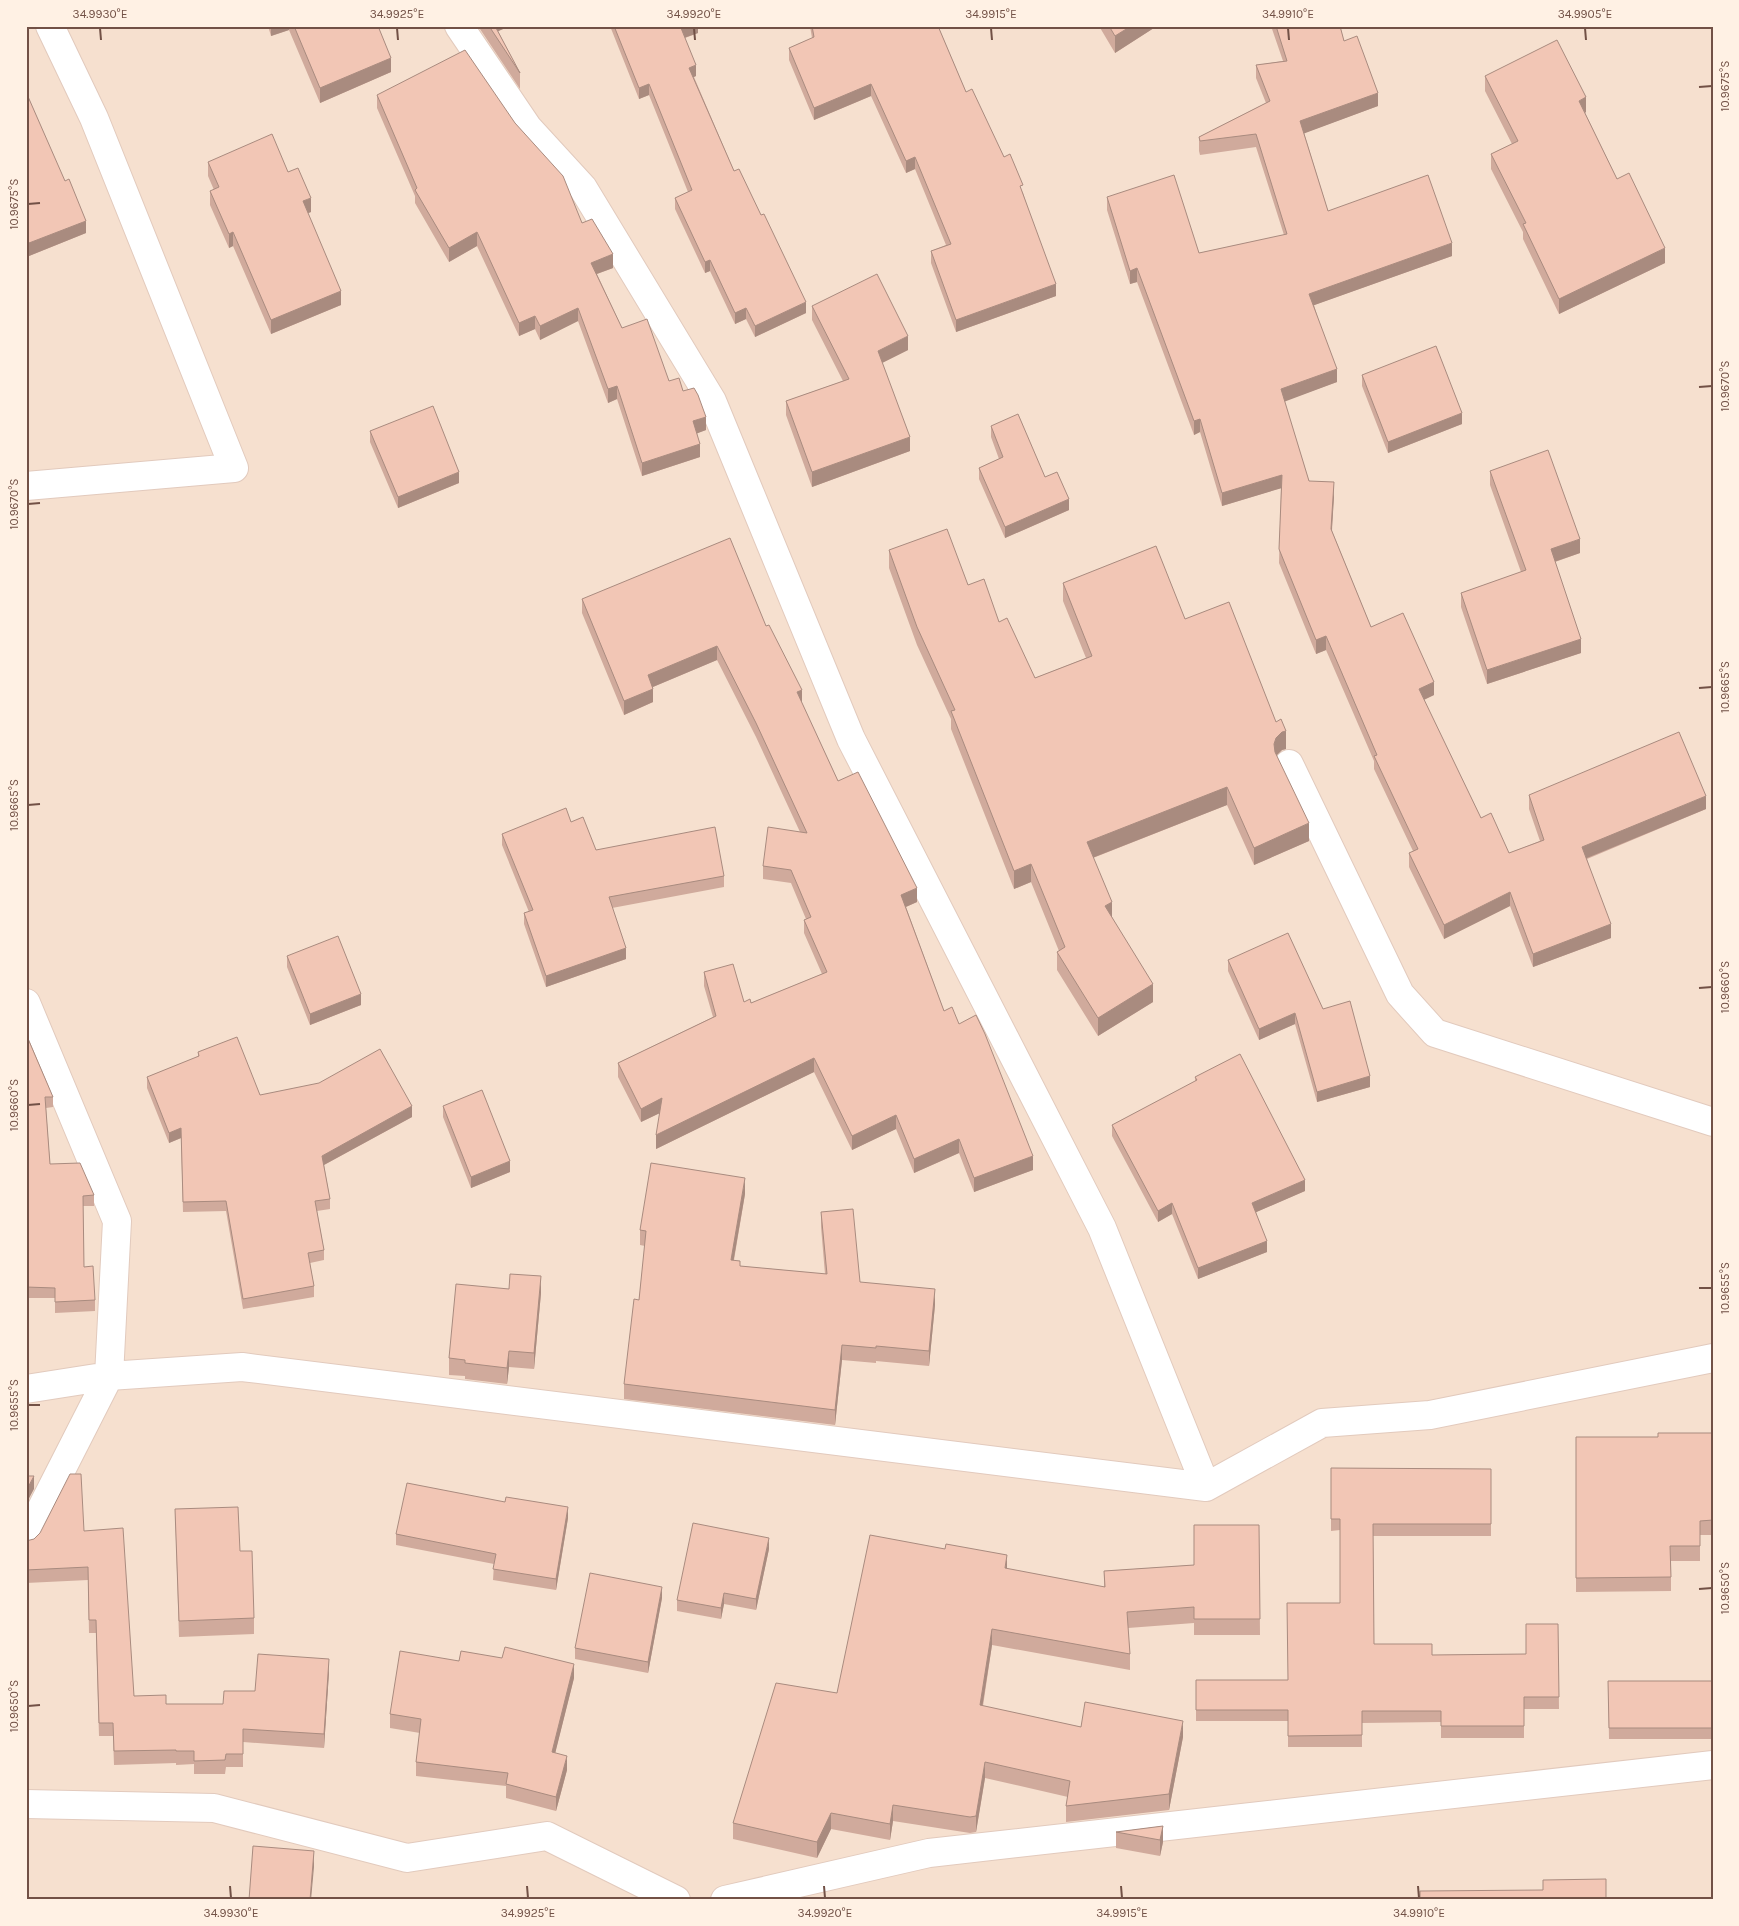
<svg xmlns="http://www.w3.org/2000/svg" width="1739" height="1926" viewBox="0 0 1739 1926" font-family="Karla,sans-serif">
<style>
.residential{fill:#f6e0cf}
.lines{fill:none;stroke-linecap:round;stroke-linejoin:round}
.minor-casing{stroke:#e2cabd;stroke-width:30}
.minor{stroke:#fff;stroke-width:28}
.wall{fill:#d0aa9c}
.shaded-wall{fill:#a98b7f}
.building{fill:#f2c6b5;stroke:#a98b7f}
.ticks{fill:none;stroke:#725146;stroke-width:2}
.neatline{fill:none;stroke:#725146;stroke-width:2}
.ticks-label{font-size:12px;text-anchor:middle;fill:#725146}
</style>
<rect width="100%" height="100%" fill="#fcedde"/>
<path class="residential" d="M26 26H1713V1900H26Z"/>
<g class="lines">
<defs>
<path id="minor" d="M459 26 528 128 583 188 712 401 851 739 1102 1228 1206 1487
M26 486 234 468 94 118 50 26
M1289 764 1400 994 1435 1033 1713 1122
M26 1003 117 1221 109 1376 26 1539
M26 1389 109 1376 242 1367 1206 1487 1322 1423 1430 1415 1713 1358
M26 1804 214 1808 407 1858 547 1836 676 1900
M725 1900 929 1853 1713 1765"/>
</defs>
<use href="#minor" class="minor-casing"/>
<use href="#minor" class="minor"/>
</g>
<path class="wall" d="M268 26H378L391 72 320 103 289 30 271 36Z
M478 26H510L498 31 520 73V89Z
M610 26H698V33L685 38 696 76 694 77 734 171 806 313 755 337 746 319 735 324 710 271 705 273 675 209V198L688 192 649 95 639 99Z
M810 26H938L966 92 1004 157 1023 193 1056 296 956 332 931 263V251L946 245 915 169 906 173 871 96 814 120 789 60V48L812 38Z
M1099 26H1157L1115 53Z
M1271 26H1340L1344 41 1378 106 1304 133 1328 211 1452 256 1314 305 1337 382 1284 401 1309 481 1334 496 1332 531 1371 627 1434 695 1424 700 1481 818 1509 853 1540 841 1529 809V795L1706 809 1587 859 1611 938 1533 967 1510 906 1444 939 1409 867V853L1413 851 1374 769V761L1326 650 1316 654 1279 563 1281 488 1222 506 1200 432 1194 435 1137 282 1130 284 1107 210V197L1199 253 1284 235 1256 147 1200 155 1199 151V137L1266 103 1256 78V65L1283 61Z
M1485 76 1586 112 1585 113 1617 179 1665 263 1559 314 1523 239V232L1491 169V154L1512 144 1485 91Z
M26 92 86 233 29 256 26 249Z
M377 95 582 223 613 268 597 274 622 328 669 381 683 391 706 430 697 433 700 457 642 476 617 399 608 403 578 321 540 340 535 329 519 336 477 246 449 262 415 203V196L377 108Z
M208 162 288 172 311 212 308 213 341 305 271 334 233 246 229 248 210 205V191L214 190 208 176Z
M812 306 908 350 882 363 910 451 812 487 786 415V401L843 381 812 320Z
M1362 375 1462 424 1388 453 1362 386Z
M991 426 1045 477 1069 510 1005 538 979 479V468L999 459 991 437Z
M370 431 459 483 398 508 370 442Z
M1490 471 1580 553 1555 562 1581 653 1487 684 1461 607V593L1521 572 1490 485Z
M889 550 968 585 999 622 1035 678 1086 658 1063 601V583L1185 619 1286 749 1282 750 1276 755 1309 841 1254 865 1227 805 1093 858 1112 917 1153 1002 1098 1036 1057 970V952L1059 951 1031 882 1014 889 951 729V719L917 645 889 568Z
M582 599 766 626 838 781 917 902 906 907 944 1011 959 1024 1033 1170 974 1192 959 1153 914 1173 896 1129 852 1150 814 1072 656 1149 660 1113 641 1122 618 1077V1063L713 1017 704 986V972L744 1002 751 1003 822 974 804 933V920L806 919 791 883 763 879V866L800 832 756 737 717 660 653 687V702L624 715 582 613Z
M571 822 596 850 724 876V887L612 908 626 959 546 987 524 924V913L529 912 502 845V834Z
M287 956 361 1005 310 1025 287 967Z
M1228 960 1323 1009 1370 1087 1317 1102 1295 1024 1259 1040 1228 971Z
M26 1033 53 1097V1107L46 1108 50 1164 94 1195V1206H83L84 1267 95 1300V1311L55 1313V1298H26Z
M198 1052 260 1095 412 1117 324 1165 330 1199V1209L317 1211 324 1250V1260L310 1263 314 1286V1297L243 1309 226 1211 183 1212 181 1138 169 1143 147 1088V1077L198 1057Z
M1195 1077 1305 1191 1256 1212 1267 1252 1198 1279 1172 1214 1158 1222 1112 1136V1125L1195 1082Z
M443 1106 510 1172 471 1188 443 1117Z
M745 1194 734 1260 740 1266 825 1274 821 1227V1212L860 1282 935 1305 929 1366 876 1361V1363L842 1360 835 1425 624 1399V1384L639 1300 645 1246 640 1245V1230Z
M541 1293 534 1369 509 1367 507 1384 465 1379V1376L449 1375V1358Z
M1713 1433V1535H1700V1561H1671V1591L1576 1592V1437H1658Z
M1331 1468 1491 1469V1536H1373L1374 1644 1432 1655 1526 1654 1558 1624 1559 1709H1524V1738H1441V1722L1362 1723V1747H1288V1721H1196V1680H1288L1340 1603V1530L1331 1531Z
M175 1509 240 1551 254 1618V1634L179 1637Z
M568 1518 556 1590 493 1580 494 1564 396 1545V1534Z
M1259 1525 1260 1635H1194V1623L1128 1628 1130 1654V1670L992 1645 983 1706 1081 1727 1183 1737 1169 1810 1066 1822V1806L1068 1797 985 1778 976 1832 970 1833 893 1821 890 1840 831 1829 817 1858 733 1839V1823L837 1693 1007 1569 1104 1587V1571L1194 1565Z
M84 1531 134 1696 166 1704H223L255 1691 329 1672 324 1748 243 1742V1767H226L225 1774H194V1764L176 1765V1763L114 1765 113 1736H99L96 1633H89L88 1580 26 1583V1541Z
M769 1549 756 1610 724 1604 721 1619 677 1611V1600Z
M662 1598 648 1673 575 1659V1648Z
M459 1661 574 1678 555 1753 567 1770 556 1811 506 1798V1786L416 1776V1762L420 1733 390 1728V1714Z
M1608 1681H1713V1739H1609Z
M1163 1826V1842L1160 1856 1116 1848V1832Z"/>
<path class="shaded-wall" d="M271 26H289V30L271 36Z
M491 26H510L494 33Z
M686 26H698V33L681 39V28Z
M1131 26H1157L1115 53V36Z
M391 58V72L320 103V88Z
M696 65V76L689 79V68Z
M649 84V95L639 99V88Z
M871 84V96L814 120V108Z
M1378 93V106L1300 135V121Z
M1586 97V112L1579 116V101Z
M915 157V169L906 173V161Z
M311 198V212L303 215V201Z
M86 221V233L29 256V243Z
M233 232V246L229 248V234Z
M477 232V246L449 262V248Z
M1452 243V256L1309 307V294Z
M1665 248V263L1559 314V299Z
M613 254V268L591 276V263Z
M710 260V271L705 273V262Z
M1137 268V282L1130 284V271Z
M1056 284V296L956 332V320Z
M341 291V305L271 334V320Z
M806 302V313L755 337V326Z
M578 308V321L540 340V326Z
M746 308V319L735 324V313Z
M535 316V329L519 336V323Z
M908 336V350L878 365V351Z
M1337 369V382L1281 403V389Z
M617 386V399L608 403V389Z
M1462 413V424L1388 453V442Z
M706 417V430L693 435V421Z
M1200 419V432L1194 435V421Z
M910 437V451L812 487V472Z
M700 444V457L642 476V463Z
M459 472V483L398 508V497Z
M1282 475V488L1222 506V493Z
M1334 482V496L1331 542V529Z
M1069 499V510L1005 538V527Z
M1580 539V553L1551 563V549Z
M1326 636V650L1316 654V640Z
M1581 639V653L1487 684V670Z
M717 646V660L648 689V675Z
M1434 682V695L1419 702V689Z
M653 689V702L624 715V701Z
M802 690V704L797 692Z
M1286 731V749L1282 750 1276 756 1274 762V744L1276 738 1282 732Z
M1227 787V805L1087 860V842Z
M1706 796V809L1582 860V847Z
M1309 823V841L1254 865V848Z
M1031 864V882L1014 889V871Z
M917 888V902L901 909V895Z
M1510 892V906L1444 939V925Z
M1112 902V920L1105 906Z
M1611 924V938L1533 967V954Z
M626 948V959L546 987V976Z
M1153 984V1002L1098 1036V1018Z
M361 994V1005L310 1025V1014Z
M1295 1013V1024L1259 1040V1029Z
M814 1058V1072L656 1149V1135Z
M1370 1076V1087L1317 1102V1092Z
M662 1098V1112L641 1122V1109Z
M412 1106V1117L322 1166V1156Z
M896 1115V1129L852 1150V1136Z
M181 1128V1138L169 1143V1133Z
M959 1139V1153L914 1173V1159Z
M1033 1156V1170L974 1192V1178Z
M510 1161V1172L471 1188V1177Z
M745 1178V1194L731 1275V1260Z
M1305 1180V1191L1252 1214V1203Z
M1172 1203V1214L1158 1222V1211Z
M1267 1241V1252L1198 1279V1268Z
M541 1276V1293L534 1369V1353Z
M935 1289V1305L929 1366V1351Z
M842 1345V1360L835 1425V1410Z
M509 1351V1367L507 1384V1368Z
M34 1476V1489L26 1504V1491Z
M568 1507V1518L556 1590V1579Z
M769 1538V1549L756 1610V1599Z
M1007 1555V1571L1005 1568Z
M662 1587V1598L648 1673V1662Z
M724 1593V1604L721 1619V1608Z
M992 1629V1645L980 1721V1705Z
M329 1659V1672L324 1748V1734Z
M574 1664V1678L552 1766V1752Z
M1183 1721V1737L1169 1810V1794Z
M567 1756V1770L556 1811V1797Z
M985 1762V1778L976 1832V1816Z
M893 1805V1821L890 1840V1824Z
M831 1813V1829L817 1858V1842Z
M1163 1826V1842L1160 1856V1840Z
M314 1851V1867L311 1900H310Z"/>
<path class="building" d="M294 26H378L391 58 320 88Z
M489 26H495L520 73Z
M614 26H686L681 28 696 65 689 68 734 171 739 169 761 215 764 214 806 302 755 326 746 308 735 313 710 260 705 262 675 198 692 190 649 84 639 88Z
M812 26H938L966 92 972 89 1004 157 1010 154 1023 185 1020 186 1056 284 956 320 931 251 951 244 915 157 906 161 871 84 814 108 789 48 814 37Z
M1109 26H1131L1115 36Z
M1276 26H1340L1344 41 1357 36 1378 93 1300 121 1328 211 1428 175 1452 243 1309 294 1337 369 1281 389 1309 481 1334 482 1331 529 1371 627 1403 613 1434 682 1419 689 1481 818 1491 813 1509 853 1544 840 1529 795 1679 732 1706 796 1582 847 1611 924 1533 954 1510 892 1444 925 1409 853 1418 849 1374 756 1377 755 1326 636 1316 640 1279 549 1282 475 1222 493 1200 419 1194 421 1137 268 1130 271 1107 197 1174 175 1199 253 1287 234 1256 134 1200 141 1199 137 1270 101 1256 65 1287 61Z
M1557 40 1586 97 1579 101 1617 179 1629 173 1665 248 1559 299 1523 224 1526 223 1491 154 1518 141 1485 76Z
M465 50 515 123 563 176 582 223 592 219 613 254 591 263 622 328 647 319 669 381 679 378 683 391 694 388 698 395 706 417 693 421 700 444 642 463 617 386 608 389 578 308 540 326 535 316 519 323 477 232 449 248 415 190 417 188 377 95Z
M26 92 65 181 69 179 86 221 29 243 26 236Z
M272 134 288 172 298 168 311 198 303 201 341 291 271 320 233 232 229 234 210 191 219 187 208 162Z
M877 274 908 336 878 351 910 437 812 472 786 401 849 379 812 306Z
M1436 346 1462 413 1388 442 1362 375Z
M433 406 459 472 398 497 370 431Z
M1018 414 1045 477 1057 472 1069 499 1005 527 979 468 1003 457 991 426Z
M1548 450 1580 539 1551 549 1581 639 1487 670 1461 593 1526 570 1490 471Z
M947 529 968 585 984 579 999 622 1007 618 1035 678 1092 656 1063 583 1156 546 1185 619 1229 602 1276 722 1281 719 1286 731 1282 732 1276 738 1274 744 1275 752 1309 823 1254 848 1227 787 1087 842 1112 902 1105 906 1153 984 1098 1018 1057 952 1065 947 1031 864 1014 871 951 711 955 710 917 627 889 550Z
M730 538 766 626 769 625 802 690 797 692 838 781 858 772 917 888 901 895 944 1011 952 1007 959 1024 976 1015 985 1034 1033 1156 974 1178 959 1139 914 1159 896 1115 852 1136 814 1058 656 1135 662 1098 641 1109 618 1063 716 1016 704 972 733 964 744 1002 750 999 751 1003 827 972 804 920 811 917 791 870 763 866 768 827 807 833 756 723 717 646 648 675 653 689 624 701 582 599Z
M566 808 571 822 583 817 596 850 715 827 724 876 609 897 626 948 546 976 524 913 533 910 502 834Z
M1288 933 1323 1009 1350 1001 1370 1076 1317 1092 1295 1013 1259 1029 1228 960Z
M338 936 361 994 310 1014 287 956Z
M26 1034 53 1097H45L50 1164 80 1163 94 1195 83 1196 84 1267 93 1266 95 1300 55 1302V1288L26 1287Z
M237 1037 260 1095 319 1083 380 1049 412 1106 322 1156 330 1199 315 1201 324 1250 308 1253 314 1286 243 1299 226 1201 183 1202 181 1128 169 1133 147 1077 199 1056 198 1052Z
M1240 1054 1305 1180 1252 1203 1267 1241 1198 1268 1172 1203 1158 1211 1112 1125 1197 1080 1195 1077Z
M482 1090 510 1161 471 1177 443 1106Z
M651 1163 745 1178 731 1260 740 1261V1266L827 1274 821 1212 853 1209 860 1282 935 1289 929 1351 876 1346V1348L842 1345 835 1410 624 1384 634 1299 639 1300 646 1231 640 1230Z
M510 1274 541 1276 534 1353 509 1351 507 1368 465 1363V1360L449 1358 456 1284 509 1289Z
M1658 1433H1713V1520L1700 1521V1546H1670L1671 1577 1576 1578V1437H1658Z
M1331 1468 1491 1469V1524H1373L1374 1644H1432V1655L1526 1654V1624H1558L1559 1697H1524V1726H1441V1711H1362V1735L1288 1736V1710H1196V1680H1288L1287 1603H1340V1519H1331Z
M70 1474H81L84 1531 123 1528 134 1696 166 1695V1704H223L224 1691H255L258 1654 329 1659 324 1734 243 1729V1754H226L225 1760 194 1761V1751H176V1750L114 1751 113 1723H99L96 1620H89L88 1567 26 1570V1541L34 1539 40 1533Z
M26 1476H34L26 1491Z
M407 1483 505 1502 506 1497 568 1507 556 1579 493 1569 496 1554 396 1534Z
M238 1507 240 1551H252L254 1618 179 1621 175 1509Z
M693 1523 769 1538 756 1599 724 1593 721 1608 677 1600Z
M1194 1525H1259L1260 1619H1194V1607L1127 1612 1130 1654 992 1629 980 1705 1081 1727 1085 1702 1183 1721 1169 1794 1066 1806 1070 1781 985 1762 976 1816 970 1817 893 1805 890 1824 831 1813 817 1842 733 1823 776 1683 837 1693 870 1535 945 1549 946 1544 1007 1555 1005 1568 1105 1587 1104 1571 1194 1565Z
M590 1573 662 1587 648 1662 575 1648Z
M505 1647 574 1664 552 1752 567 1756 556 1797 506 1784 508 1773 416 1762 421 1719 390 1714 400 1651 459 1661 461 1651 502 1658Z
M1608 1681H1713V1728H1609Z
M1163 1826 1160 1840 1116 1832Z
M253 1846 314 1851 310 1900H249Z
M1606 1879V1900H1420V1891L1543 1890V1880Z"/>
<path class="ticks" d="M100 28 101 40M397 28 398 40M694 28 695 40M991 28 992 40M1288 28 1289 40M1585 28 1586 40M1699 87 1712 86M28 204 40 203M1699 387 1712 386M28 504 40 503M1699 688 1712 687M28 805 40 804M1699 988 1712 987M28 1105 40 1104M1699 1288H1712M28 1405H40M1699 1589 1712 1588M28 1706 40 1705M230 1886 231 1898M527 1886 528 1898M824 1886 825 1898M1121 1886 1122 1898M1418 1886 1419 1898"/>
<rect width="1739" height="1926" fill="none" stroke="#fff1e4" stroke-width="55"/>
<rect x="28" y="28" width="1684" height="1870" class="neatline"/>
<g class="ticks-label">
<text x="100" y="18">34.9930°E</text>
<text x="397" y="18">34.9925°E</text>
<text x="694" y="18">34.9920°E</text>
<text x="991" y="18">34.9915°E</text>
<text x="1288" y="18">34.9910°E</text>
<text x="1585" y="18">34.9905°E</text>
<text transform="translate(1725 86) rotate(-90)" y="4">10.9675°S</text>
<text transform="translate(14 204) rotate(-90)" y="4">10.9675°S</text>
<text transform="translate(1725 386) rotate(-90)" y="4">10.9670°S</text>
<text transform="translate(14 504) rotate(-90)" y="4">10.9670°S</text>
<text transform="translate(1725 687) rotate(-90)" y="4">10.9665°S</text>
<text transform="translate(14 805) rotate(-90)" y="4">10.9665°S</text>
<text transform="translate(1725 987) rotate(-90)" y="4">10.9660°S</text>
<text transform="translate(14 1105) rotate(-90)" y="4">10.9660°S</text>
<text transform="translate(1725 1288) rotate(-90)" y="4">10.9655°S</text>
<text transform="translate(14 1405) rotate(-90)" y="4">10.9655°S</text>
<text transform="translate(1725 1588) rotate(-90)" y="4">10.9650°S</text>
<text transform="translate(14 1706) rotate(-90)" y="4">10.9650°S</text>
<text x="231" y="1917">34.9930°E</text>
<text x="528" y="1917">34.9925°E</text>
<text x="825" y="1917">34.9920°E</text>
<text x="1122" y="1917">34.9915°E</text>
<text x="1419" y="1917">34.9910°E</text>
</g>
</svg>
